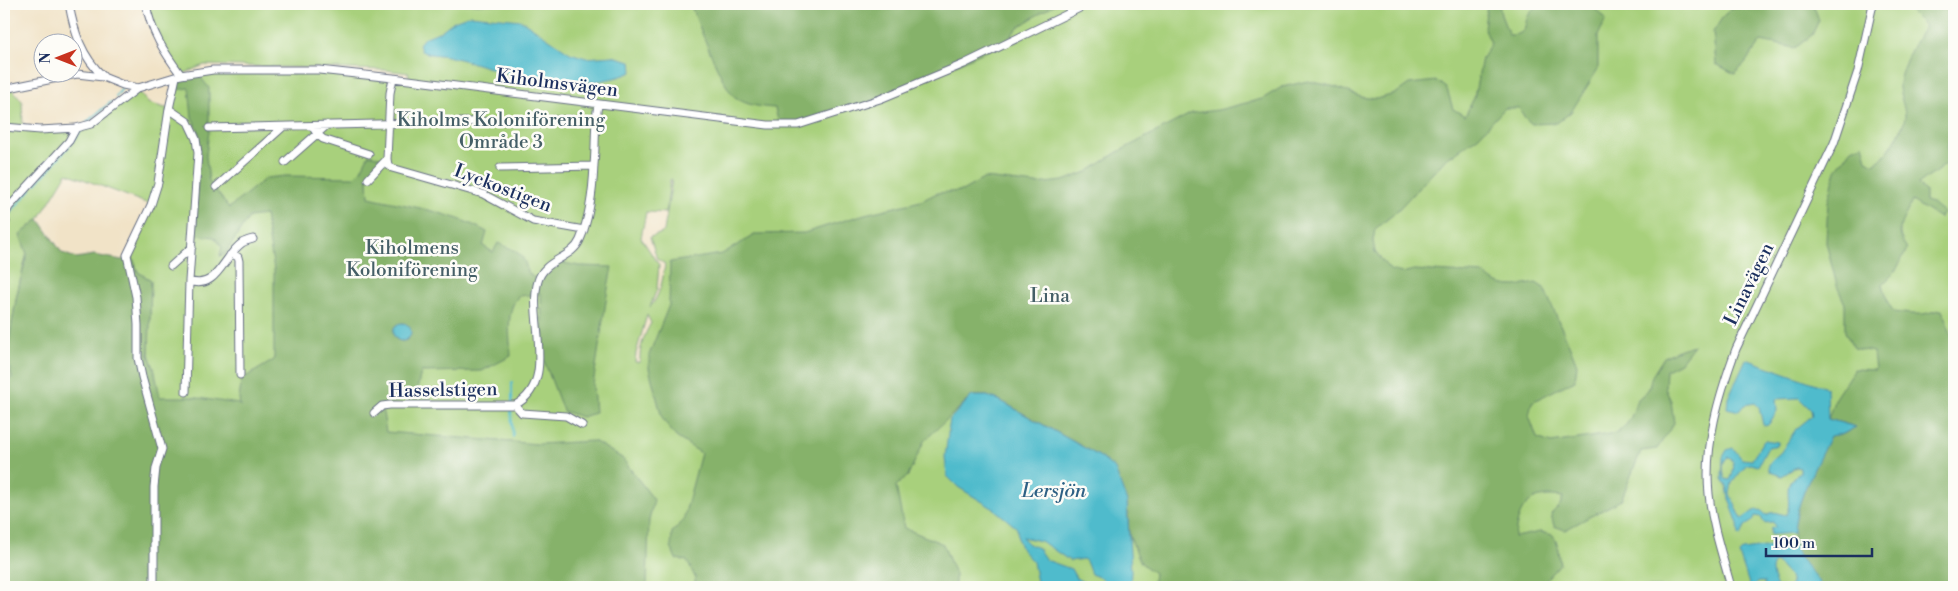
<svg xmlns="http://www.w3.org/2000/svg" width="1958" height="591" viewBox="0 0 1958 591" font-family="'Libre Bodoni',serif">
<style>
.green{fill:#a8d07b;stroke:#62806c;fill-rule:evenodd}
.forest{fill:#86b26b;stroke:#507064;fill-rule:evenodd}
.water{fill:#50bbcc;stroke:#367595;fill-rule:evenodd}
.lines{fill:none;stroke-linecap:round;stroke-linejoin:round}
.stream{stroke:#50bbcc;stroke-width:2}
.street-casing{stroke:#666e83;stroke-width:9}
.street{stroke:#fff;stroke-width:7}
.labels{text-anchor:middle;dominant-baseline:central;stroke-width:5;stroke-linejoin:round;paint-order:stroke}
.street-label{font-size:19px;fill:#1b2f5e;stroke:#fdfcf7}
.park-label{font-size:19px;fill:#455f67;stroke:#fdfcf7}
.water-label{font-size:20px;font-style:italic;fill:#2e6084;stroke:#fdfcf7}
</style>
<rect width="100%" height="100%" fill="#fdfcf7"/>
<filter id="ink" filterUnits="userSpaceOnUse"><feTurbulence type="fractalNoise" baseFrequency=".02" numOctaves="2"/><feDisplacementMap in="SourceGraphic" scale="10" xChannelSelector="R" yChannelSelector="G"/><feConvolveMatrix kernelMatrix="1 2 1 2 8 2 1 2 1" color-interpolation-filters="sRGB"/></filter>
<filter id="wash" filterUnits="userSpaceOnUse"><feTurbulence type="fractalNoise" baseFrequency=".0096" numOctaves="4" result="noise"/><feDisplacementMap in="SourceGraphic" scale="20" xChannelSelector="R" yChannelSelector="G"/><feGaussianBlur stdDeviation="1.12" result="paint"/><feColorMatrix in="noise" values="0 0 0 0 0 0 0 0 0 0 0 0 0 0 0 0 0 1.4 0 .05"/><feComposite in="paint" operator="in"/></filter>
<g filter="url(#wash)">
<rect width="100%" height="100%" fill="#f1e3c7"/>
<path class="green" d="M146 4H1954V587H155L159 397 154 368 149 355 151 280 138 272 131 253 151 205 67 173 39 219 20 235 27 253 17 294 9 341 8 360 12 379 4 381V89L11 87 22 101 23 129 85 126 139 92 148 103 169 109 180 81 198 74 320 73 408 82 409 73 385 70 204 65 181 75 164 51ZM672 179 664 231 662 233 650 237 657 259 665 264C663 279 660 296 650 307L657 289 659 265 641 238 646 212 666 213 670 180ZM647 315 651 323C644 335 639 348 640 362H635L636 353Z"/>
<path class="forest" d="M690 4H1055L1018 27 1006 42 880 99 798 125H779L775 108C761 107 747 106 735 97 722 87 698 22 690 4Z
M1487 4H1499L1501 15 1509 35C1530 35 1522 24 1530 13 1533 9 1537 7 1540 4H1590L1606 19 1598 36V69L1571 112 1557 123 1532 124 1525 118 1519 108H1505L1479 136 1445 160 1394 214 1375 229 1373 241 1375 252 1390 270 1402 273 1414 270 1485 274C1498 289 1518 287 1536 283L1544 288 1570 347 1577 365 1575 380 1532 402 1529 416 1537 438 1551 443 1617 433 1626 425 1631 417 1638 399 1648 390 1652 376 1664 357 1680 349 1694 345 1680 363 1666 370 1665 388 1671 401 1674 423 1657 449 1641 451 1621 500 1565 530 1554 526 1551 514 1560 505 1563 497C1530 492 1518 505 1515 537L1540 532 1553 535 1557 543 1560 564 1539 587H1152L1154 573 1141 563 1129 535 1127 502 1099 456 999 400 987 396H972L924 441 908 476 896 486 904 528 943 544 955 574V587H695V577L687 561 676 559 671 547 672 532 683 521 701 453 676 437 662 418 649 368V355L669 305 670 262 722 254 756 234 804 233 865 214 921 201 937 193 962 191 985 178 1036 184 1063 181 1087 172 1116 153 1192 113 1218 110 1262 99 1282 87 1308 81 1336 87 1361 97 1376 99 1395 94 1409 84 1437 81 1447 89 1453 109 1465 116 1474 98 1482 58 1491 43 1484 28Z
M1737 4H1813L1819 20 1812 35 1795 48 1761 41 1745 63 1735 74 1716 64 1713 32 1724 15Z
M1910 4H1954V114L1948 148 1949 160 1945 165 1918 185 1925 191V201L1932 203 1943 212 1939 218 1912 201C1903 224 1893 225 1907 250L1895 272 1883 284 1888 303 1894 312C1904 313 1913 315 1923 314 1930 313 1935 310 1942 310L1953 339H1954V587H1821C1815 574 1801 566 1796 553 1784 520 1816 465 1830 435L1843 434 1856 427 1828 419 1835 398 1854 369 1875 370 1873 352 1853 348 1845 332V304L1837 286 1826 242 1828 202 1836 170 1852 149 1863 144 1867 160 1873 164C1885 161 1906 126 1905 114 1904 104 1898 92 1899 83 1902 65 1915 41 1925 26L1910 11Z
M198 74 209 88V131L206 156 209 181 229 208 266 178 285 176 354 177 361 170 369 154 387 159 368 179 369 197C408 206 452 212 487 232L483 246 493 252 498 243C504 246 514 249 519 254 530 263 522 276 541 280L544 274 559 262 579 266 612 267 609 282 593 385 595 413 582 417 563 411 543 358 541 294 519 296C505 309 510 338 511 356L482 371 421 372 417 390 406 392 400 401 382 406 386 432 538 444 594 441 622 458 654 500 649 520 647 587H4V381L12 378 8 360 9 341 17 294 27 254 20 235 39 219 62 253 76 258 94 255 122 260 131 253 138 272 151 280 149 355 154 368 160 397H191L239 404 240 406 239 398 242 379 274 360V270L265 215 249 217 225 254 220 256 222 247 214 237 196 235 199 132 192 117 189 88 176 90 180 81ZM403 323C419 330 407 348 395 338L393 332 395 326Z"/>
<path class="water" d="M470 15 521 20 570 53 586 58 612 56 631 61 632 72C597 88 543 83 507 73 488 68 470 61 451 57 441 54 432 56 421 51L419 44 424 38 441 31 454 21Z
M393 332a9 9 0 1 1 18 0a9 9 0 1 1-18 0Z
M1746 359 1827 388 1828 419 1856 427 1843 434 1830 436C1817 464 1795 502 1794 533L1770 535 1771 528 1775 527 1773 522 1764 523 1761 517 1755 516 1753 521 1745 526 1741 536 1739 535 1738 524 1729 499 1727 487 1722 479 1723 457 1727 450 1733 448 1742 459 1752 460 1761 444 1765 440 1778 442V445L1768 447 1758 466 1751 464 1746 465 1732 483 1730 494 1742 519C1751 514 1757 504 1766 515L1773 512 1786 515C1792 504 1785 492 1790 482 1792 478 1797 475 1800 473V468L1796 467 1782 476 1770 472 1768 467 1771 461 1781 452 1796 429 1812 416 1811 410 1799 398 1776 399 1777 411 1769 424 1763 425 1759 407 1755 403 1744 405 1739 411 1727 408 1728 398ZM1728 457 1731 458C1735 466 1734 472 1730 480L1725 479C1723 472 1721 462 1728 457Z
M972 396H987L999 400 1099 456 1115 469 1127 502 1131 571 1130 587H1110L1101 578 1091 574 1086 561 1083 559 1070 561 1041 541 1022 537 1029 544 1038 548 1046 560 1071 569 1076 578 1092 587H1038L1033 562 1022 550 1018 540 1017 528 994 509 958 487 947 476 945 457 950 419Z
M1794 543C1799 563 1814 570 1821 587H1789L1792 584 1790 577 1776 562C1768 569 1774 579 1777 587H1765L1764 582H1759L1752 587H1750L1739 554 1743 550Z"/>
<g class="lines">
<path class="stream" d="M116 97 122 88
M87 122 111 102
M36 184 74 140 82 129
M10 213 31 189
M512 403V382
M511 410 513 437"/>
</g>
</g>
<g filter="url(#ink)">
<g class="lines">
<defs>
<path id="street" d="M69 4C74 32 82 57 103 76
M146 4C151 32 164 52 181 75
M176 77 169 109 188 122 196 139 198 153 189 281C217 291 223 256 242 243 245 241 249 240 253 239
M4 89 77 74 103 77 123 85 138 88 181 75 213 70H319L393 78 768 125H798L880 99 964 64 1088 4
M312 126 317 134 323 139 369 154
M4 127 40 130 76 128
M209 128 595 119
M387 159 388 165 392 168 483 194 533 221 584 230
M285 162 327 125
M500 168 594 166
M368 179 387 159 390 93 393 78
M216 187 283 127
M4 226 6 222 4 217 9 207 69 141 76 128 91 124 138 88
M230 255H234L238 257 239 261 240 375
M171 266 192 247
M186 392 189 281
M515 405 522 413 566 416 582 425
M374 413 382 406 390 405H515C559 382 527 318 538 281 544 259 572 259 580 240 590 217 593 190 594 165 596 145 594 125 598 105
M154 587V487L156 468 162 449 142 377 138 358V325L136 297 127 255 151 205 158 183 169 109
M1731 587C1723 557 1712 526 1709 494 1704 445 1719 395 1736 349L1834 143 1858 71 1873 4"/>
</defs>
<use href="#street" class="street-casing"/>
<use href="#street" class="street"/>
</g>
</g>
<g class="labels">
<g class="street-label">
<text transform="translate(557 83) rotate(7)">Kiholmsvägen</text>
<text transform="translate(503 188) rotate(21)">Lyckostigen</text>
<text transform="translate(1749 284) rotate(-64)">Linavägen</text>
<text transform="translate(443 390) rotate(-1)">Hasselstigen</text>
</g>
<g class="park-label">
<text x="501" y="120">Kiholms Koloniförening<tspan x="501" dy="22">Område 3</tspan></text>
<text x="412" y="248">Kiholmens<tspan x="412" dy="22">Koloniförening</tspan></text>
<text x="1050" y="296">Lina</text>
</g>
<g class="water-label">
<text x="1054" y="491">Lersjön</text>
</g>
</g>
<rect width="1958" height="591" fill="none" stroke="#fdfcf7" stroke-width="20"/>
<g transform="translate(58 58) rotate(270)"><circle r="24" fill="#fdfcf7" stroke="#a3aaba"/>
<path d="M0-4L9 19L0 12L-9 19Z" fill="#c8321e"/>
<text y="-8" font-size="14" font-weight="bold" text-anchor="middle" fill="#1b2f5e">N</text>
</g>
<path d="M1766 548v8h106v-8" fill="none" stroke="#1b2f5e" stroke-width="2.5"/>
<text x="1773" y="548" font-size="15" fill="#1b2f5e" stroke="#fdfcf7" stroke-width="4" paint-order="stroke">100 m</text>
</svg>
